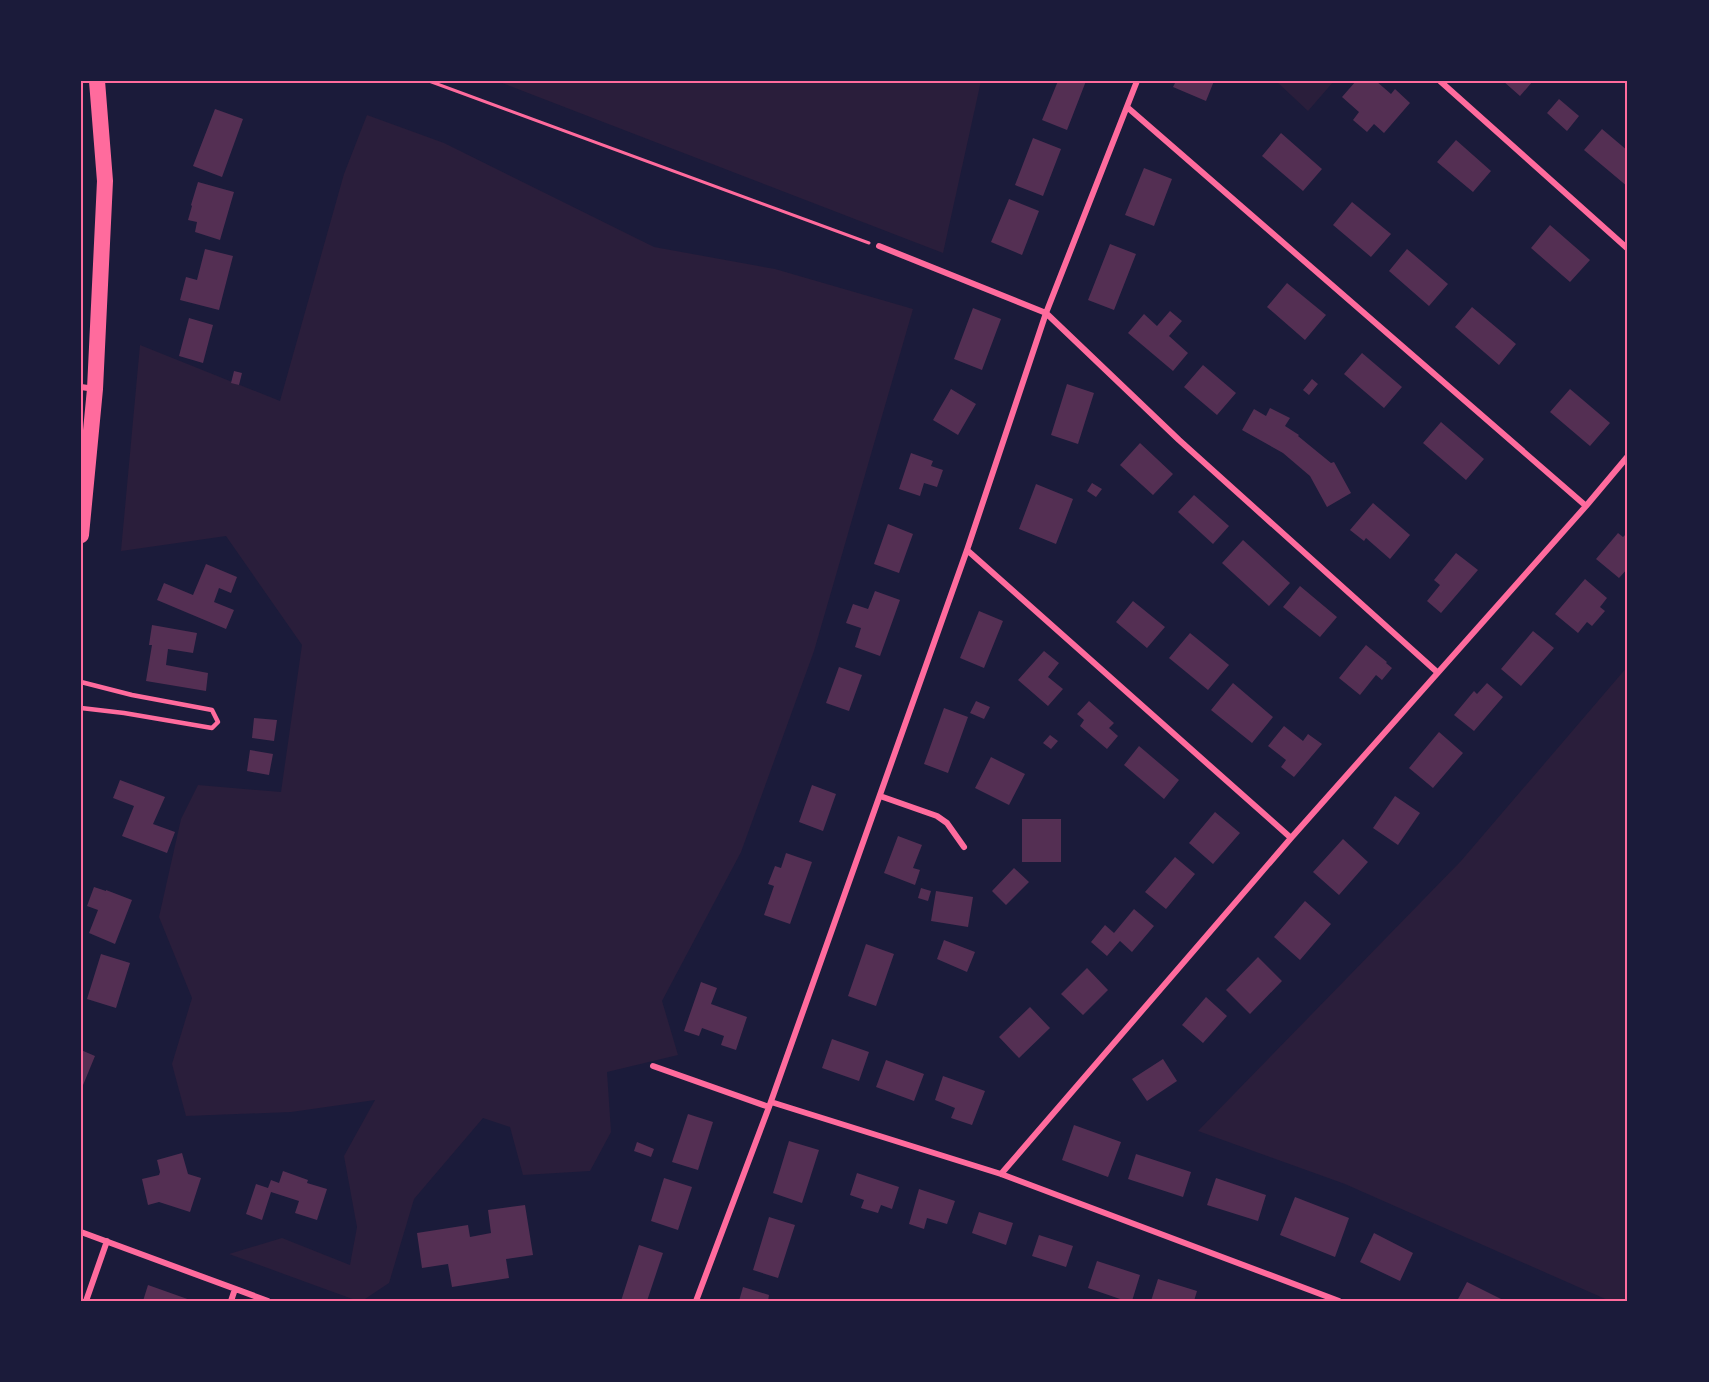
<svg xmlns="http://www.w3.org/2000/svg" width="1709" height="1382" viewBox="0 0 1709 1382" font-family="Merriweather,serif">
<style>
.green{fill:#2a1e3b}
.building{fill:#542f53}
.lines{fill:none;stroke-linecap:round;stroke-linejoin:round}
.path{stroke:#ff6b9d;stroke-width:3}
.service{stroke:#ff6b9d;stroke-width:4.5}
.minor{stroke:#ff6b9d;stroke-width:6}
.trunk{stroke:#ff6b9d;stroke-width:16}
.neatline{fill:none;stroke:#ff6b9d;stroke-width:2}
</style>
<rect width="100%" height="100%" fill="#1b1b3a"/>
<path class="green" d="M497 81H981L943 253Z
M1276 81H1334L1308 111Z
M367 115 444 143 654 247 775 269 913 309 814 651 741 852 662 1001 678 1055 607 1072 611 1132 590 1171 523 1175 510 1127 483 1118 414 1199 389 1283 362 1301H358L229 1254 282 1238 350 1265 357 1227 344 1156 375 1100 291 1112 186 1116 172 1064 192 998 159 917 181 819 198 785 281 792 302 645 226 536 121 551 140 345 280 401 344 174Z
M1628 666V1301H1610L1345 1184 1198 1131 1461 861Z"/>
<path class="building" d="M1058 81H1086L1067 130 1042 120Z
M1176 81H1214L1206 101 1173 87Z
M1356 81H1376L1391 94 1395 89 1410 103 1384 133 1374 124 1367 132 1353 120 1359 112 1342 97Z
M1503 81H1533L1520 96Z
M1559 99 1579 116 1567 131 1547 113Z
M215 109 243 119 222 177 193 166Z
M1602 129 1628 151V187L1584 150Z
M1281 133 1322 169 1303 191 1262 156Z
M1033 138 1061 149 1043 196 1015 185Z
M1456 140 1491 171 1473 192 1437 162Z
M1144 168 1172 179 1154 226 1125 215Z
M198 182 234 192 220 240 195 232 197 222 188 220 192 206 191 205Z
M1009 199 1039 211 1022 255 991 242Z
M1352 202 1391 234 1371 257 1333 225Z
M1550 225 1590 260 1570 282 1531 248Z
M1110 244 1136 254 1114 310 1088 300Z
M205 249 233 256 219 310 180 300 186 277 197 280Z
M1407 249 1448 284 1429 306 1389 271Z
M1287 283 1326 315 1305 340 1267 307Z
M1472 307 1516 344 1499 365 1455 327Z
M973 308 1001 319 982 370 954 359Z
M1170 311 1182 321 1169 336 1188 353 1173 371 1128 333 1144 314 1157 326Z
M189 318 213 325 203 363 179 356Z
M1362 353 1402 387 1384 408 1344 374Z
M1203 365 1236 393 1217 415 1184 387Z
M234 371 242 373 239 385 231 383Z
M1312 379 1318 384 1309 395 1303 390Z
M1067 384 1094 393 1078 444 1051 435Z
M951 389 976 404 958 435 933 420Z
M1570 389 1610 423 1590 446 1550 412Z
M1270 408 1290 418 1285 426 1299 435 1298 436 1331 463 1334 462 1351 493 1327 507 1310 476 1283 453 1242 430 1254 409 1266 416Z
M1441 422 1484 459 1466 480 1423 443Z
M1140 443 1173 474 1153 495 1120 465Z
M911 453 933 461 931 466 943 470 937 487 924 483 920 496 899 489Z
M1092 483 1102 489 1096 497 1087 491Z
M1036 484 1073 499 1056 544 1019 529Z
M1194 495 1229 526 1213 544 1178 512Z
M1373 503 1410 535 1390 559 1366 538 1364 541 1350 530Z
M888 524 913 534 899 573 874 564Z
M1628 532V568L1619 578 1596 559 1618 533 1623 537Z
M1243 540 1290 583 1269 606 1222 563Z
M1456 553 1478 570 1441 613 1427 601 1440 585 1434 580Z
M206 564 237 577 231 593 219 588 214 602 234 610 226 629 157 600 164 583 193 595Z
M1585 579 1607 598 1600 607 1605 611 1592 626 1587 622 1578 633 1555 614Z
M1300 586 1337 617 1320 637 1283 607Z
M875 591 900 600 880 656 855 647 861 628 846 623 853 604 868 609Z
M1133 601 1165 627 1147 648 1116 622Z
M979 611 1003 621 984 668 960 658Z
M152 625 197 633 193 653 168 649 166 665 208 673 206 691 146 681 152 645H149Z
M1533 631 1554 648 1521 686 1501 669Z
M1190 633 1229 665 1208 690 1169 658Z
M1366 645 1387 662 1386 663 1392 668 1382 680 1376 675 1360 695 1339 678Z
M1044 651 1059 663 1048 677 1063 689 1048 706 1018 680Z
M839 667 862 675 849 711 826 703Z
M1233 683 1273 717 1252 743 1211 710Z
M1487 683 1503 697 1474 731 1454 715 1474 691 1477 694Z
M976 701 990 707 984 719 970 713Z
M1089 701 1114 723 1109 728 1118 736 1107 749 1080 726 1084 720 1077 714Z
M944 708 968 717 948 773 924 764Z
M254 718 277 720 274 741 252 738Z
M1284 726 1303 741 1308 734 1322 744 1294 777 1281 767 1286 760 1268 746Z
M1439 732 1463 753 1433 788 1409 768Z
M1050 735 1058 741 1051 749 1043 743Z
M1139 746 1179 780 1164 799 1124 765Z
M250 750 273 754 269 775 247 771Z
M991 757 1025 774 1009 805 975 788Z
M120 780 165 797 153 824 175 832 167 853 122 836 134 806 113 798Z
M812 785 836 794 823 831 799 822Z
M1395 796 1420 813 1398 845 1373 828Z
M1215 812 1240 833 1213 864 1189 843Z
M1022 819H1061V862H1022Z
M898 836 922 845 913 868 920 870 915 885 884 873Z
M1343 839 1368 862 1339 895 1313 872Z
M786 853 812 862 790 924 764 915 774 886 768 884 775 866 781 868Z
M1175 857 1195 874 1166 909 1145 892Z
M1014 868 1029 882 1006 905 992 891Z
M94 887 106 891V890L132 900 115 944 89 933 98 910 87 906Z
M921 888 931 891 928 901 918 898Z
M936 891 973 897 968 927 931 921Z
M1305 901 1331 924 1300 960 1274 937Z
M1134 909 1154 926 1132 952 1120 941 1107 956 1091 942 1105 925 1114 933Z
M944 940 975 952 967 972 937 959Z
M866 944 894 954 876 1006 848 996Z
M101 954 130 963 116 1008 87 999Z
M1258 957 1282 981 1250 1014 1226 990Z
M1087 968 1108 990 1083 1015 1061 994Z
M701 982 717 988 711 1004 747 1017 736 1050 721 1045 724 1036 702 1028 699 1036 684 1031Z
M1206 997 1227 1016 1203 1043 1182 1025Z
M1030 1007 1050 1028 1019 1058 999 1037Z
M832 1039 869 1052 859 1081 822 1068Z
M81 1050 95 1056 81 1090Z
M1163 1059 1177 1081 1147 1101 1132 1079Z
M886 1060 924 1074 914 1101 876 1087Z
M943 1076 985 1091 972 1125 951 1118 955 1108 935 1100Z
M688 1114 713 1122 698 1170 672 1162Z
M1074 1125 1121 1142 1108 1177 1062 1160Z
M789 1141 819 1150 802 1203 773 1193Z
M637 1142 654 1149 651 1157 634 1151Z
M182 1153 188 1174 201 1178 190 1212 159 1202 148 1205 142 1179 159 1175 160 1172 157 1160Z
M1136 1154 1191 1172 1183 1197 1128 1179Z
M283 1171 308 1180 307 1183 327 1189 317 1220 295 1213 299 1201 271 1192 262 1220 246 1214 256 1184 268 1188 271 1180 279 1183Z
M857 1173 899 1187 892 1209 881 1205 878 1213 861 1208 864 1200 850 1195Z
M664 1178 692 1187 678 1230 651 1221Z
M1216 1178 1266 1195 1258 1221 1207 1205Z
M919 1189 955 1201 947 1224 927 1218 924 1229 909 1224Z
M1295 1197 1349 1218 1335 1257 1280 1235Z
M525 1205 533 1255 506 1259 509 1278 452 1287 448 1264 422 1268 417 1233 468 1225 470 1237 491 1233 488 1210Z
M979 1212 1013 1223 1006 1245 972 1233Z
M769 1217 795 1225 778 1278 753 1270Z
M1374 1233 1413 1253 1400 1281 1360 1262Z
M1039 1235 1073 1246 1066 1267 1032 1256Z
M639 1245 663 1253 647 1301H621Z
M1097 1261 1140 1275 1132 1301H1126L1088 1288Z
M1158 1279 1197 1291 1194 1301H1151Z
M1467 1282 1501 1299 1500 1301H1457Z
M148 1285 193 1301H143Z
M743 1287 769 1295 768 1301H739Z"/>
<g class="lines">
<path class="path" d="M429 81 869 243"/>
<path class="service" d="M81 682 132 695 212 710 218 722 212 728 124 713 81 708"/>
<path class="minor" d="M1440 81 1628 249
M1127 107 1586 506
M879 246 1046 313 1179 440 1437 672
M81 387 95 389
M967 550 1291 838
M880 796 937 816 947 823 964 847
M653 1066 769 1107
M771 1102 1001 1174 1339 1301
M1001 1174 1291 838 1586 506 1628 456
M81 1232 268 1301
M86 1301 107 1241
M231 1301 235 1289
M696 1301 769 1107 967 550 1046 313 1137 81"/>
<path class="trunk" d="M81 535 95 389 105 181 97 81"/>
</g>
<rect width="1709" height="1382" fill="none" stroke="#1b1b3a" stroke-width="165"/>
<rect x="82" y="82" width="1544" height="1218" class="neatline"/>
</svg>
